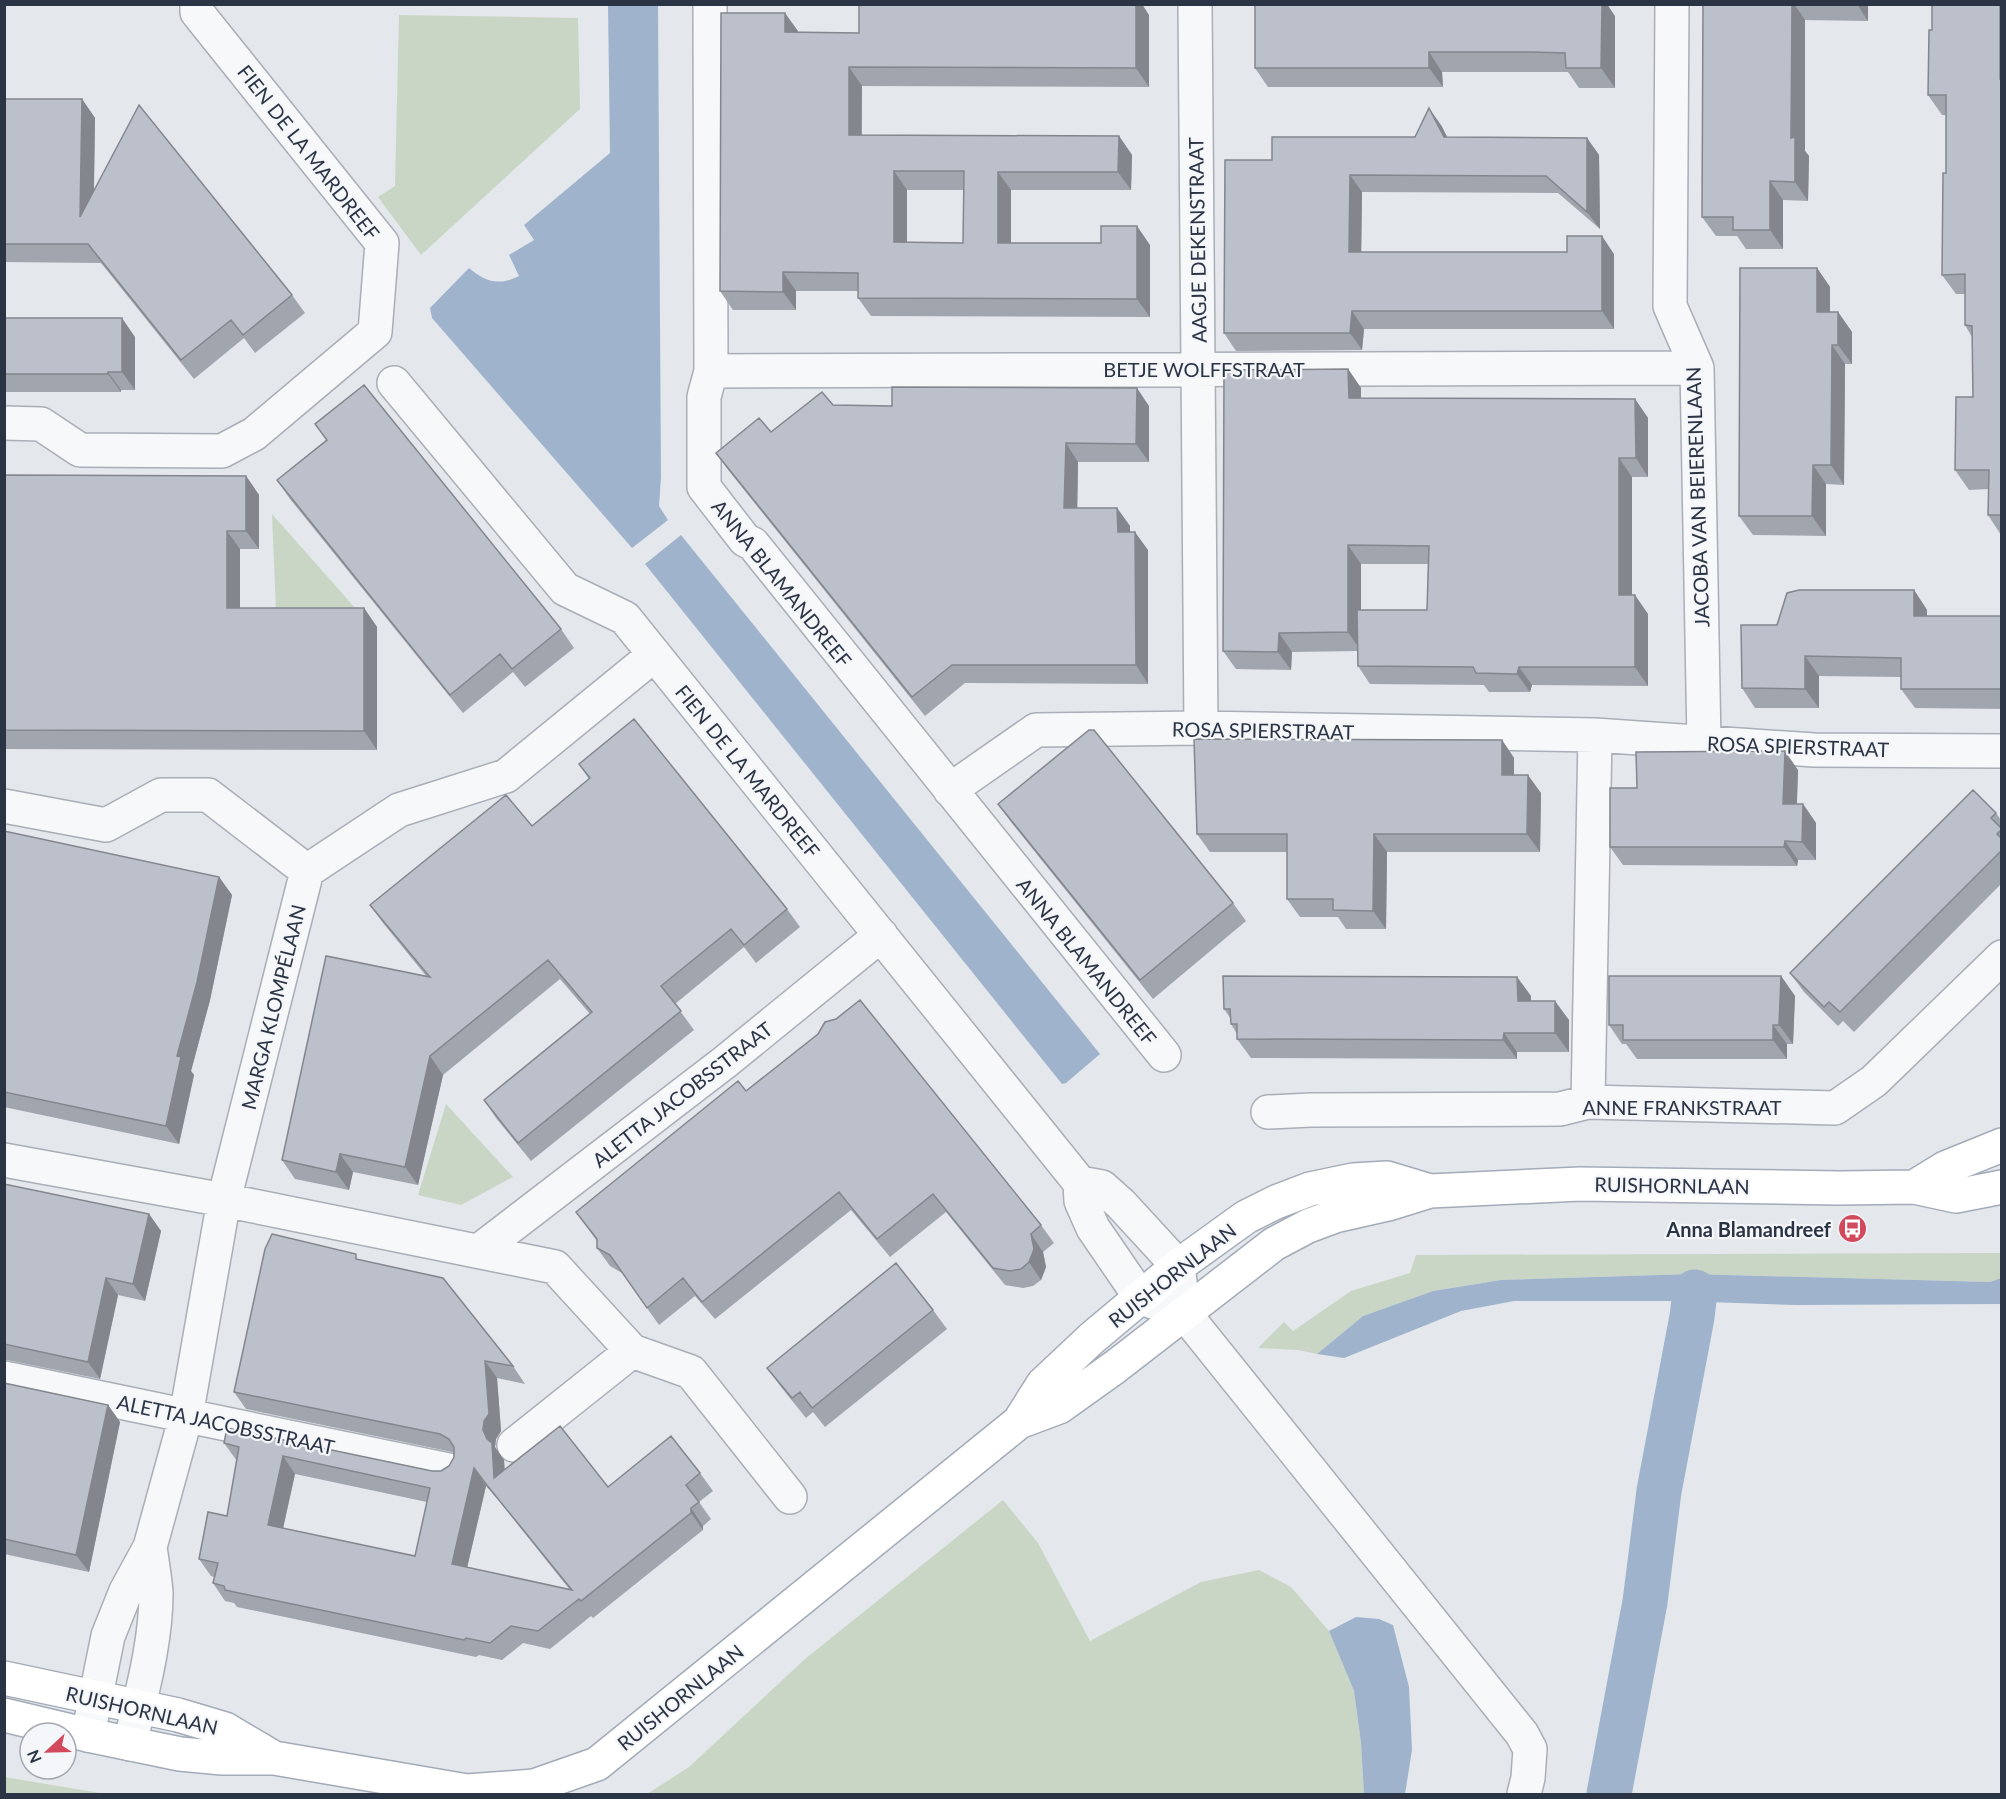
<svg xmlns="http://www.w3.org/2000/svg" width="2006" height="1799" viewBox="0 0 2006 1799" font-family="Lato,sans-serif">
<style>
.green{fill:#c9d6c5}
.water{fill:#9fb4cc}
.lines{fill:none;stroke-linecap:round;stroke-linejoin:round}
.canal{stroke:#9fb4cc;stroke-width:45}
.minor-casing{stroke:#a9aeb7;stroke-width:36}
.major-casing{stroke:#a3abb8;stroke-width:36}
.minor{stroke:#f7f8fa;stroke-width:33}
.major{stroke:#fff;stroke-width:33}
.wall{fill:#a1a5ae;fill-rule:evenodd}
.shaded-wall{fill:#83868d}
.building{fill:#bbc0ca;stroke:#83868d;stroke-width:1.5;fill-rule:evenodd}
.labels{text-anchor:middle;dominant-baseline:central;stroke-width:4.5;stroke-linejoin:round;paint-order:stroke}
.street-label{font-size:20px;fill:#2b3445;stroke:#f4f6f9}
.poi-label{font-size:20px;font-weight:bold;fill:#2b3445;stroke:#f4f6f9;text-anchor:end}
</style>
<rect width="100%" height="100%" fill="#e4e7ec"/>
<path class="green" d="M399 15 578 18 580 109 421 255 378 197 395 186Z
M272 514 356 609 276 610Z
M446 1104 513 1177 461 1205 418 1195Z
M2001 1253V1278L1990 1282 1691 1274 1501 1280 1433 1291 1363 1316 1317 1354 1298 1350 1258 1348 1284 1322 1293 1331 1351 1291 1410 1273 1416 1255Z
M1003 1500 1038 1543 1090 1641 1201 1582 1259 1570 1291 1587 1329 1631 1354 1691 1361 1743 1364 1794H647L689 1767 805 1659Z
M4 1777 94 1792 108 1794H5Z"/>
<path class="water" d="M608 5H658L661 477 659 506 668 520 632 548 432 318 430 308 469 268C485 282 499 286 519 276L509 255 534 240 524 225 610 153Z
M681 535 1100 1054 1066 1083 1062 1084 645 564Z
M1691 1274 1990 1282 2001 1278V1304L1796 1305 1679 1301H1514L1461 1311 1344 1358 1317 1354 1363 1316 1433 1291 1501 1280Z
M1356 1617 1379 1619 1393 1625 1409 1687 1412 1750 1405 1794H1364L1361 1743 1354 1691 1329 1631Z"/>
<g class="lines">
<path class="canal" d="M1609 1794 1645 1602 1659 1491 1692 1317 1695 1292"/>
<defs>
<path id="minor" d="M710 4 711 371 704 397V487L745 540 753 544 1164 1055
M1195 4 1201 728
M1672 4 1670 306 1697 368 1704 743
M711 371 1697 368
M394 383 565 589 625 618 1080 1183 1081 1201 1093 1228 1141 1298 1184 1313
M4 423 41 424 80 450 222 451 254 434 375 332 382 243 204 21 197 12V4
M950 790 1036 730 1201 728 1595 735 1814 750 2002 751
M4 806 106 825 161 795H208L307 871
M1588 1102 1595 735
M1268 1112 1311 1110 1560 1109 1588 1102 1835 1108 1874 1081 2002 957
M4 1160 224 1200 555 1267 632 1351 691 1372 790 1497
M1080 1183 1102 1187 1121 1204 1178 1266 1184 1313 1522 1734 1530 1749 1528 1778 1524 1794
M480 1250 725 1062 881 935
M4 1378 448 1470
M514 1445 632 1351
M88 1735 108 1636 126 1591 150 1547 186 1416 224 1200 307 871 399 810 506 776 654 655
M130 1744C141 1695 156 1644 156 1593 155 1578 152 1562 150 1547"/>
<path id="major" d="M1914 1187 1945 1168 2002 1145
M1019 1422 1059 1407 1115 1367 1274 1244 1308 1226 1335 1216 1388 1204 1430 1191 1580 1184 1839 1188 1914 1187 1956 1196 2002 1187
M4 1678 178 1715 225 1729 274 1758
M4 1715 88 1735 180 1754 222 1758H274L467 1791 534 1786 597 1764 1019 1422 1043 1384 1092 1338 1178 1266 1246 1217 1276 1202 1310 1189 1353 1180 1387 1178 1430 1191"/>
</defs>
<use href="#minor" class="minor-casing"/>
<use href="#major" class="major-casing"/>
<use href="#minor" class="minor"/>
<use href="#major" class="major"/>
</g>
<path class="wall" d="M1703 4H1868V21L1805 20V151L1809 156 1808 201 1783 200V249H1746L1737 236H1716L1702 217Z
M2001 4V535L1988 515V489L1969 490 1955 470 1973 397 1972 337 1965 325V294H1956L1942 275 1946 173V115H1942L1928 95 1932 30Z
M1149 15V87L862 86V135L1119 136 1132 155 1131 190H1011V243L1150 245V317L871 316 858 298V291H796V310H733L720 291 798 31V32L859 33ZM907 190H963V243L907 242Z
M1615 16V88H1579L1568 72H1442L1443 87H1268L1255 68Z
M4 99H82L95 118 94 192 292 295 305 313 255 353 244 338 194 379 101 263 4 262Z
M1441 125 1447 137 1587 138 1599 155 1600 229 1558 193 1362 192 1361 252 1614 254V329H1364L1362 350 1236 351 1224 333 1272 160 1415 137Z
M1817 268 1830 287V312H1838L1852 332V364H1845L1844 485 1826 484V536L1753 535 1739 516Z
M4 318 135 337V390H121V392H4Z
M1348 369 1361 388V398L1635 399 1648 418V477H1632V595L1648 614V686L1532 685 1530 692H1489L1484 685 1370 684 1358 666V651L1292 652 1291 670 1236 669 1223 651ZM1361 564H1428L1427 610H1361Z
M833 405 892 406H1149V462H1078L1077 508H1117L1130 526V532L1148 550V684L965 683 925 716 729 471 716 453 771 432Z
M315 424 561 629 574 648 525 687 513 672 463 713 290 499 277 480 326 440Z
M4 475 246 476 259 495V549H240V608H364L377 627V750L4 749Z
M1914 590 1927 610V616H2001V709L1915 708 1901 689V677L1819 676V708H1755L1742 688 1777 625Z
M1502 740 1514 758V775L1541 793 1540 852H1387L1386 929H1346L1338 917H1300L1287 899V852H1210L1197 834Z
M579 764 787 909 800 927 756 963 744 947 675 1004 694 1030 531 1161 496 1118 484 1100 590 1014 560 979 443 1075 418 1185 353 1172 349 1190 295 1179 282 1160 427 977 383 923 370 905 532 826 589 779Z
M1798 770 1797 804H1803L1816 823V860H1798L1797 866 1623 865 1610 847 1637 788Z
M998 804 1233 903 1246 921 1153 999 1011 822Z
M1996 813 2001 820V884L1854 1032 1843 1021 1838 1026 1804 992 1790 973Z
M4 831 219 877 232 895 210 1000 191 1071 194 1075 179 1144 4 1107Z
M1781 976 1795 996 1793 1044H1787V1059H1637L1626 1044H1622L1609 1025Z
M1517 977 1531 996V1001L1569 1020V1052H1517V1059L1251 1058 1237 1039V1034L1231 1024V1019L1224 1009Z
M746 1091 1041 1225 1054 1243 1043 1252 1046 1267 1041 1280 1033 1286 1023 1288 1005 1285 946 1212 890 1257 851 1210 715 1319 695 1296 659 1325 622 1273 610 1266 597 1248V1241L576 1212Z
M4 1184 149 1214 161 1231 145 1301 118 1295 100 1379 7 1360H4Z
M360 1260 513 1366 525 1384 497 1378 501 1431 496 1439 495 1447 504 1460V1470L608 1487 700 1473 713 1491 699 1502 711 1519 703 1526V1530L593 1618 591 1616 550 1649 523 1643 502 1660 479 1655 476 1657 237 1607 234 1603 225 1601 213 1583 214 1577 211 1576 199 1559 227 1516 237 1461 224 1443 432 1471H441L449 1466 454 1457V1453L452 1452 246 1409 234 1392ZM295 1474 427 1502 415 1556 283 1528ZM486 1486 499 1501 570 1590 467 1567Z
M933 1310 947 1329 825 1427 813 1412 806 1418 781 1387 767 1368Z
M4 1383 108 1405 120 1422 89 1572 4 1554Z"/>
<path class="shaded-wall" d="M1136 4H1142L1149 15V87L1136 68Z
M1602 4H1607L1615 16V88L1601 68Z
M1792 4H1794L1805 20V151L1809 156 1808 201 1795 182 1791 138Z
M1857 4H1868V21Z
M2000 4H2001V80L2000 79Z
M785 13 798 31V51L785 32Z
M1429 52 1442 72 1443 87 1429 68Z
M849 67 862 86 861 154 849 135Z
M82 99 95 118 93 236 80 217Z
M1429 108 1441 125 1456 154 1444 137Z
M1119 136 1132 155 1131 190 1118 172Z
M1587 138 1599 155 1600 229 1587 212Z
M894 171 907 190V261L894 242Z
M998 172 1011 190V261L998 243Z
M1350 175 1362 192 1361 269 1349 252Z
M1770 181 1783 200V249L1770 230Z
M1137 226 1150 245V317L1137 299Z
M1602 236 1614 254V329L1602 311Z
M1817 268 1830 287V331L1817 312Z
M783 272 796 291V310L783 292Z
M1352 311 1364 329 1362 350 1350 333Z
M1838 312 1852 332V364L1838 345Z
M122 318 135 337V390L122 372Z
M1832 345 1845 364 1844 485 1831 465Z
M1348 369 1361 388V417L1349 398Z
M108 372 121 390V392L108 374Z
M1137 388 1149 406V462L1136 444Z
M1635 399 1648 418V477L1636 458Z
M1066 443 1078 462 1077 526 1064 508Z
M1619 458 1632 477V614L1619 595Z
M1813 465 1826 484V536L1812 516Z
M246 476 259 495V549L246 531Z
M1117 508 1130 526V550L1118 532Z
M227 531 240 549V626L227 608Z
M1135 532 1148 550V684L1136 665Z
M1348 545 1361 564V651L1348 632Z
M1914 590 1927 610V635L1914 616Z
M1635 595 1648 614V686L1635 667Z
M364 608 377 627V750L364 731Z
M1279 633 1292 652 1291 670 1278 652Z
M1805 656 1819 676V708L1805 689Z
M1519 667 1532 685 1530 692 1517 674Z
M1502 740 1514 758V793L1502 775Z
M1785 751 1798 770 1796 822 1783 804Z
M1528 775 1541 793 1540 852 1527 834Z
M1803 804 1816 823V860L1802 842Z
M1374 834 1387 852 1386 929 1373 911Z
M1785 841 1798 860 1797 866 1784 847Z
M219 877 232 895 210 1000 191 1071 194 1075 179 1144 166 1126 177 1056Z
M1781 976 1795 996 1793 1044 1779 1025Z
M1517 977 1531 996V1020L1518 1001Z
M1555 1001 1569 1020V1052L1555 1033Z
M1773 1025 1787 1044V1059L1773 1040Z
M1504 1033 1517 1052V1059L1503 1040Z
M430 1056 443 1075 418 1185 405 1167Z
M340 1154 353 1172 349 1190 336 1172Z
M149 1214 161 1231 145 1301 133 1284Z
M1031 1234 1043 1252 1046 1267 1041 1280 1029 1262Z
M106 1278 118 1295 100 1379 88 1362Z
M485 1361 497 1378 501 1431 496 1439 495 1447 504 1460 507 1495 494 1478 487 1439 483 1430Z
M108 1405 120 1422 89 1572 76 1555Z
M283 1456 295 1474 280 1542 268 1525Z
M474 1468 486 1486 464 1581 452 1564Z
M691 1508 703 1526V1530L691 1513Z"/>
<path class="building" d="M859 4H1136V68L849 67V135L1119 136 1118 172H998V243H1101V226H1137V299L858 298V273L783 272V292L720 291 721 13H785V32L859 33ZM894 171H964L963 243 894 242Z
M1255 4H1602L1601 68H1566L1565 53 1531 52H1429V68H1255Z
M1703 4H1792L1791 138 1795 137V182L1770 181V230H1733V217H1702Z
M1932 4H2000V79H2001V515H1988L1989 470H1955L1956 397H1973L1972 326 1965 325V274L1942 275 1943 173H1946V95H1928L1929 30H1932Z
M4 99H82L80 217 139 105 292 295 243 335 231 320 181 360 88 244H4Z
M1429 108 1444 137 1587 138V212L1546 176 1350 175 1349 252H1567V236H1602V311H1352L1350 333H1224L1225 160H1272V137H1415Z
M1740 268H1817V312H1838V345H1832L1831 465H1813L1812 516H1739Z
M4 318H122V372H108V374H4Z
M1348 369 1349 398 1635 399 1636 458H1619V595H1635V667H1519L1517 674 1476 673 1473 667 1358 666 1357 610H1427L1429 546 1348 545V632L1279 633 1278 652 1223 651 1224 370Z
M364 385 561 629 512 669 500 654 450 695 277 480 327 440 315 424Z
M892 387 1137 388 1136 444 1066 443 1064 508H1117L1118 532H1135L1136 665H952L912 697 716 453 759 418 771 432 822 392 833 405 892 406Z
M4 475 246 476V531H227V608H364V731L4 730Z
M1799 590H1914V616H2001V689H1901V658L1805 656V689L1742 688 1741 625H1777L1787 593Z
M634 719 787 909 744 945 731 929 661 986 681 1011 518 1143 484 1100 592 1012 548 960 430 1056 405 1167 340 1154 336 1172 282 1160 326 956 430 977 370 905 506 795 532 826 590 778 579 764Z
M1089 730H1094L1233 903 1140 980 998 804Z
M1194 739 1502 740V775H1528L1527 834H1374L1373 911 1333 910V899H1287V834H1197Z
M1785 751 1783 804H1803L1802 842 1785 841 1784 847H1610V788H1637L1636 752Z
M1973 790 1996 813 1991 818 2001 828V830L1997 834 2001 838V851L1840 1012 1829 1002 1824 1007 1790 973Z
M4 831 219 877 197 982 177 1056 181 1057 166 1126 4 1092Z
M1223 976 1517 977 1518 1001H1555V1033H1504L1503 1040 1237 1039V1024H1231L1230 1009H1224Z
M1609 976H1781L1779 1025H1773V1040H1623V1025H1609Z
M860 1000 1041 1225 1031 1234 1034 1249 1029 1262 1021 1269 1010 1271 993 1268 933 1194 877 1239 839 1192 702 1302 683 1278 647 1308 610 1255 597 1248V1239L576 1212 738 1081 746 1091 818 1034 825 1022 836 1019Z
M4 1184 149 1214 133 1284 106 1278 88 1362 4 1344Z
M272 1234 356 1254V1259L443 1278 513 1366 485 1361 489 1414 484 1421 483 1430 487 1439 492 1443 494 1478 560 1426 608 1487 671 1436 700 1473 686 1485 699 1502 691 1508V1513L581 1601 579 1599 538 1631 511 1626 490 1643 466 1638 464 1640 225 1590 224 1586 213 1583 218 1563 199 1559 208 1512 227 1516 239 1447 224 1443 227 1428 432 1471H441L449 1466 454 1457V1447L449 1439 440 1434 234 1392 265 1249ZM283 1456 430 1488 415 1556 268 1525ZM474 1468 486 1484 572 1590 452 1564Z
M896 1263 933 1310 812 1408 800 1392 792 1398 767 1368Z
M4 1383 108 1405 76 1555 4 1539Z"/>
<defs>
<symbol id="bus-disc" viewBox="-11 -11 22 22"><circle r="9.5" fill="#d1495b" stroke="#f4f6f9"/><path d="M-5-6H5V4H4V6H2V4H-2V6H-4V4H-5ZM-3.5-4V0h7V-4ZM-3.5 1.2v1.5H-2V1.2ZM2 1.2v1.5H3.5V1.2Z" fill="#fff"/></symbol>
</defs>
<g fill-rule="evenodd">
<use href="#bus-disc" x="1836" y="1212" width="33" height="33"/>
</g>
<g class="labels">
<g class="street-label">
<text transform="translate(309 152) rotate(52)">FIEN DE LA MARDREEF</text>
<text transform="translate(1197 240) rotate(-91)">AAGJE DEKENSTRAAT</text>
<text x="1204" y="369">BETJE WOLFFSTRAAT</text>
<text transform="translate(1697 497) rotate(-92)">JACOBA VAN BEIERENLAAN</text>
<text transform="translate(782 583) rotate(51)">ANNA BLAMANDREEF</text>
<text transform="translate(1263 730) rotate(1)">ROSA SPIERSTRAAT</text>
<text transform="translate(1798 746) rotate(2)">ROSA SPIERSTRAAT</text>
<text transform="translate(748 771) rotate(51)">FIEN DE LA MARDREEF</text>
<text transform="translate(1087 961) rotate(51)">ANNA BLAMANDREEF</text>
<text transform="translate(273 1007) rotate(-76)">MARGA KLOMPÉLAAN</text>
<text transform="translate(682 1094) rotate(-38)">ALETTA JACOBSSTRAAT</text>
<text x="1682" y="1107">ANNE FRANKSTRAAT</text>
<text transform="translate(1672 1185) rotate(1)">RUISHORNLAAN</text>
<text transform="translate(1172 1275) rotate(-38)">RUISHORNLAAN</text>
<text transform="translate(226 1424) rotate(12)">ALETTA JACOBSSTRAAT</text>
<text transform="translate(680 1697) rotate(-39)">RUISHORNLAAN</text>
<text transform="translate(142 1710) rotate(13)">RUISHORNLAAN</text>
</g>
<g class="poi-label">
<text x="1831" y="1229">Anna Blamandreef</text>
</g>
</g>
<rect width="2006" height="1799" fill="none" stroke="#2b3445" stroke-width="12"/>
<g transform="translate(48 1751) rotate(248)"><circle r="28" fill="#f4f6f9" stroke="#a4a8b1" stroke-width="1.5"/>
<path d="M0-4.5L10 22L0 15L-10 22Z" fill="#d1495b"/>
<text y="-9" font-size="16" font-weight="bold" text-anchor="middle" fill="#2b3445">N</text>
</g>
</svg>
